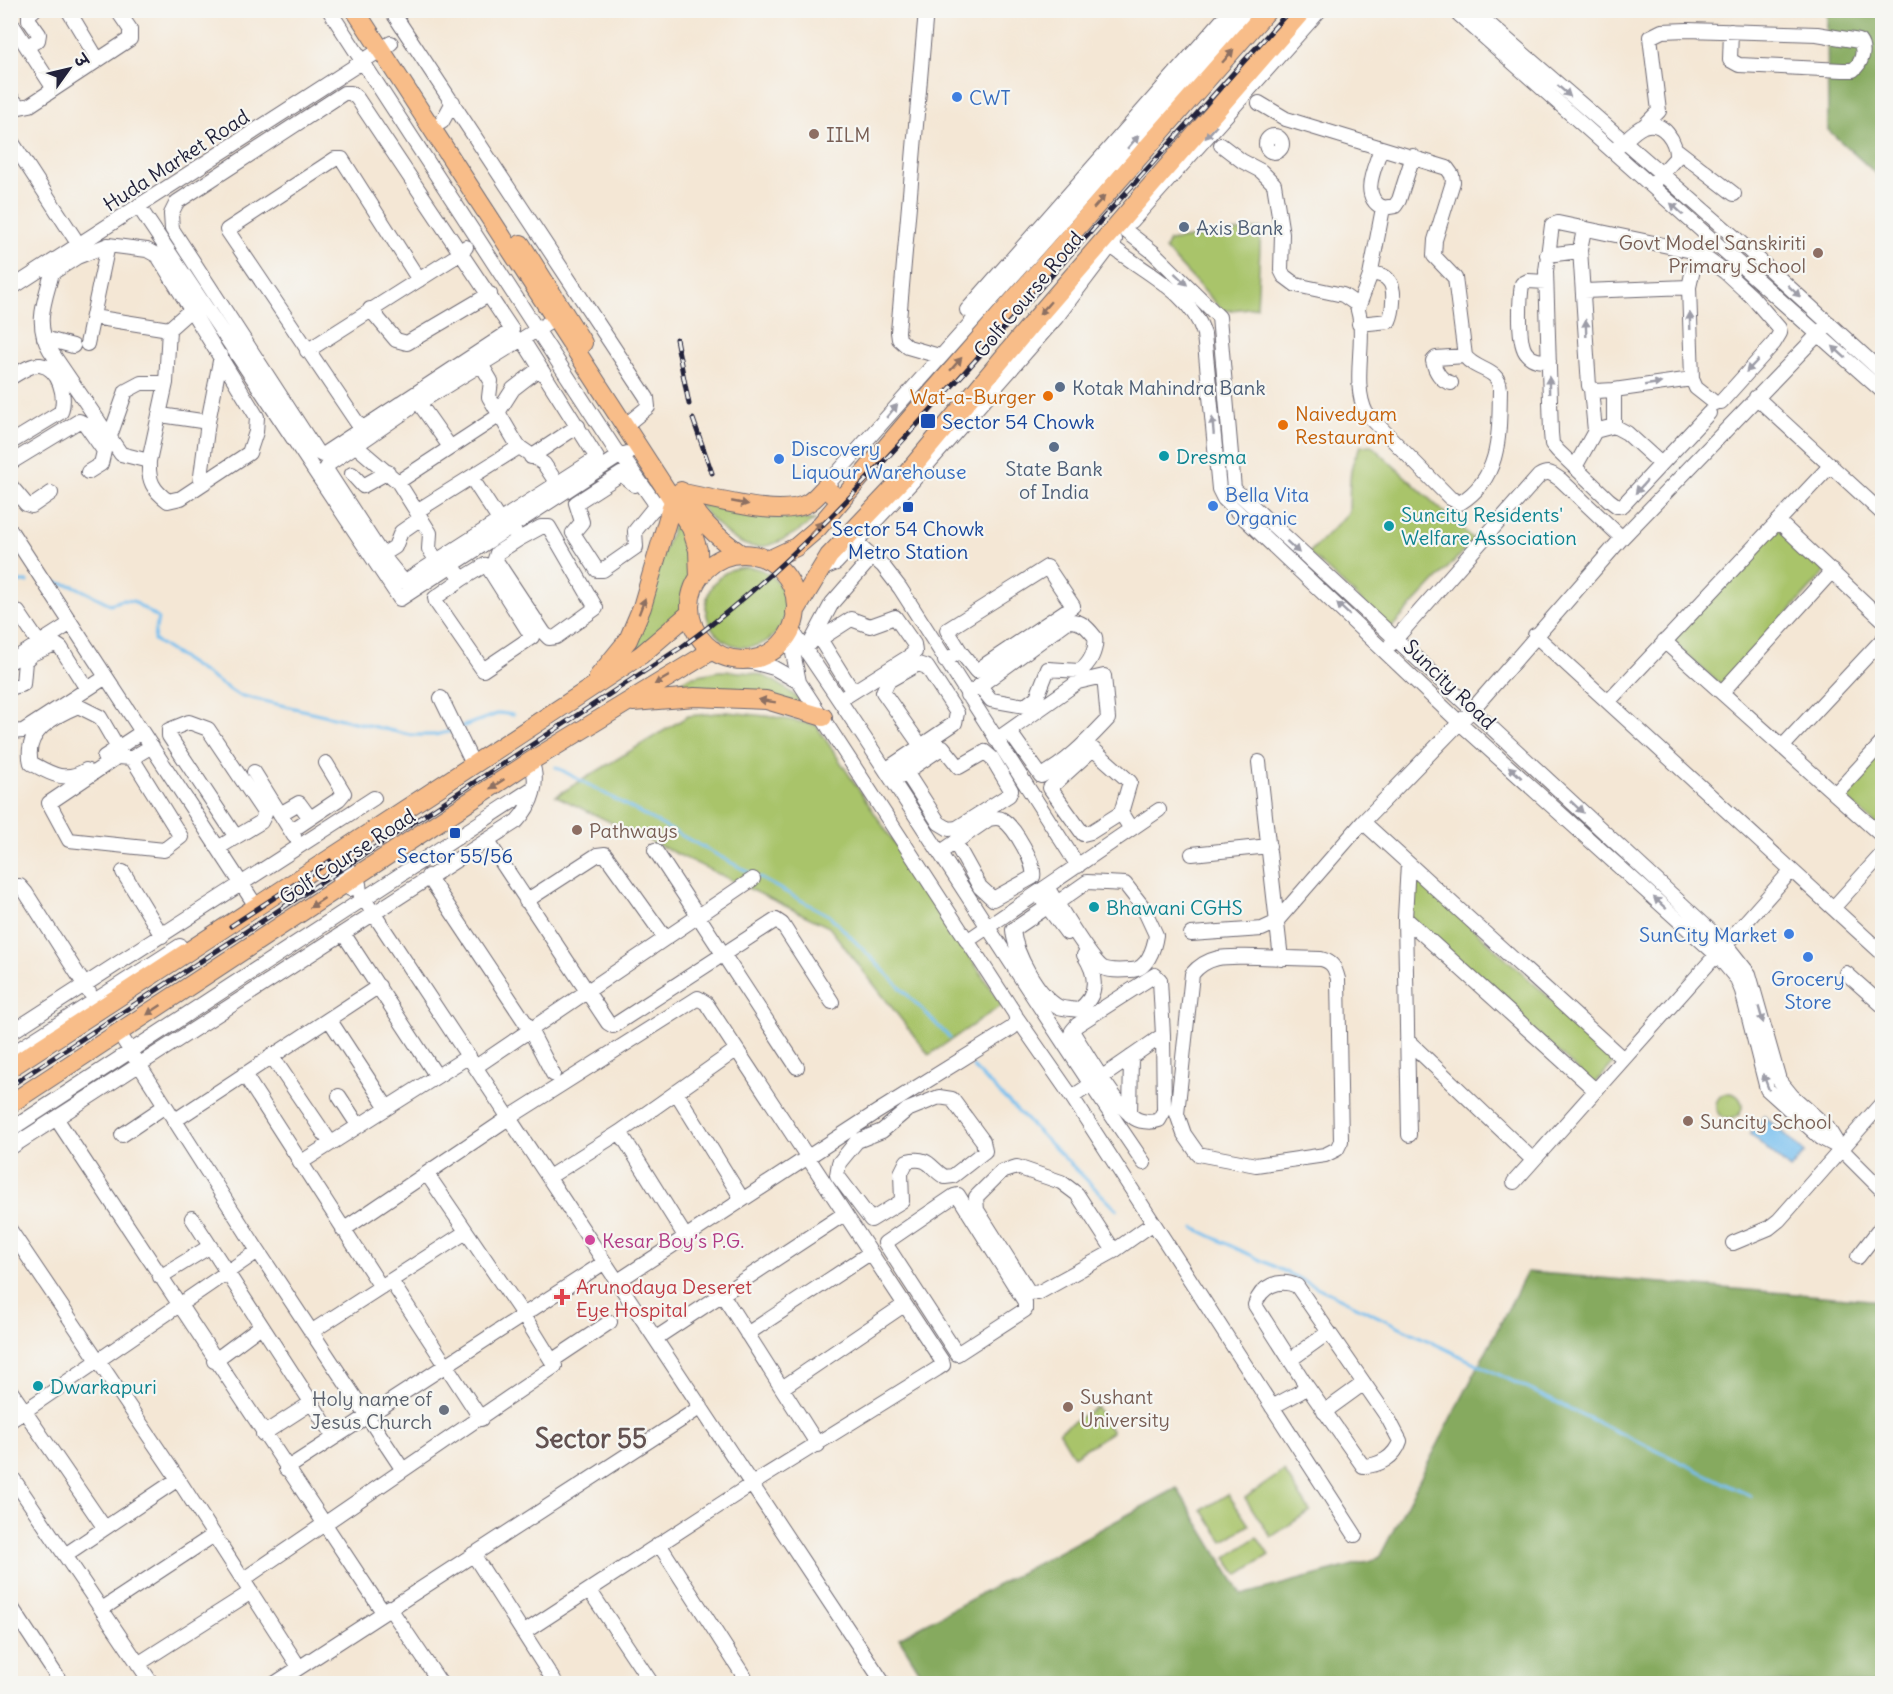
<svg xmlns="http://www.w3.org/2000/svg" width="1893" height="1694" viewBox="0 0 1893 1694" font-family="Delius,'Playpen Sans Deva',sans-serif">
<style>
.green{fill:#a9c46b;stroke:#667353;stroke-width:1.5}
.forest{fill:#86aa5f;stroke:#54664d;stroke-width:1.5}
.water{fill:#77bfef;stroke:#4c7095;stroke-width:1.5}
.lines{fill:none;stroke-linecap:round;stroke-linejoin:round}
.stream{stroke:#77bfef;stroke-width:3}
.minor-casing{stroke:#6c6771;stroke-width:16}
.major-casing{stroke:#6c6771;stroke-width:20}
.minor{stroke:#fff;stroke-width:14}
.major{stroke:#f8bd89;stroke-width:18}
.rail-casing{stroke:#22223b;stroke-width:5}
.rail{stroke:#f6f6f2;stroke-width:3;stroke-dasharray:9;stroke-linecap:butt}
.oneway{fill:#8d7062}
.oneway2{fill:#9c9ca7}
.shop-dot{fill:#3f7fe0;stroke:#f6f6f2;stroke-width:2}
.education-dot{fill:#8d6e63;stroke:#f6f6f2;stroke-width:2}
.service-dot{fill:#5c6f8a;stroke:#f6f6f2;stroke-width:2}
.food-dot{fill:#e8710a;stroke:#f6f6f2;stroke-width:2}
.transit-dot{fill:#1a4fb4;stroke:#f6f6f2;stroke-width:2}
.culture-dot{fill:#0f9aa8;stroke:#f6f6f2;stroke-width:2}
.hotel-dot{fill:#d1479c;stroke:#f6f6f2;stroke-width:2}
.health-dot{fill:#e0444e;stroke:#f6f6f2;stroke-width:2}
.worship-dot{fill:#6b7280;stroke:#f6f6f2;stroke-width:2}
.labels{text-anchor:middle;dominant-baseline:central;stroke-width:4.5;stroke-linejoin:round;paint-order:stroke}
.shop-label{font-size:20px;fill:#366cbe;stroke:#f6f6f2;text-anchor:start}
.education-label{font-size:20px;fill:#785e54;stroke:#f6f6f2;text-anchor:start}
.street-label{font-size:20px;fill:#22223b;stroke:#f6f6f2}
.service-label{font-size:20px;fill:#4e5e75;stroke:#f6f6f2;text-anchor:start}
.food-label{font-size:20px;fill:#c56008;stroke:#f6f6f2;text-anchor:end}
.transit-label{font-size:20px;fill:#164399;stroke:#f6f6f2}
.culture-label{font-size:20px;fill:#0d838f;stroke:#f6f6f2;text-anchor:start}
.hotel-label{font-size:20px;fill:#b23c85;stroke:#f6f6f2;text-anchor:start}
.health-label{font-size:20px;fill:#be3a42;stroke:#f6f6f2;text-anchor:start}
.worship-label{font-size:20px;fill:#5b616d;stroke:#f6f6f2;text-anchor:end}
.district-label{font-size:26px;font-weight:bold;fill:#635251;stroke:#f6f6f2}
</style>
<rect width="100%" height="100%" fill="#f6f6f2"/>
<filter id="ink" filterUnits="userSpaceOnUse"><feTurbulence type="fractalNoise" baseFrequency=".0167" numOctaves="2"/><feDisplacementMap in="SourceGraphic" scale="12" xChannelSelector="R" yChannelSelector="G"/><feConvolveMatrix kernelMatrix="1 2 1 2 8 2 1 2 1" color-interpolation-filters="sRGB"/></filter>
<filter id="wash" filterUnits="userSpaceOnUse"><feTurbulence type="fractalNoise" baseFrequency=".008" numOctaves="4" result="noise"/><feDisplacementMap in="SourceGraphic" scale="24" xChannelSelector="R" yChannelSelector="G"/><feGaussianBlur stdDeviation="1.35" result="paint"/><feColorMatrix in="noise" values="0 0 0 0 0 0 0 0 0 0 0 0 0 0 0 0 0 1.4 0 .05"/><feComposite in="paint" operator="in"/></filter>
<g filter="url(#wash)">
<rect width="100%" height="100%" fill="#f4e7d5"/>
<path class="green" d="M1261 228 1257 307 1223 311 1165 249 1169 241Z
M1371 445 1474 540 1391 628 1309 553 1349 512C1350 488 1347 466 1361 446Z
M697 503 760 516 815 520C756 561 743 555 697 503Z
M675 521 694 557 693 574 680 616 624 661Z
M1777 527 1826 571 1722 686 1670 640Z
M706 607a40 40 0 1 1 80 0a40 40 0 1 1-80 0Z
M719 671C762 672 769 674 802 702L662 693 689 677Z
M727 712 775 717 816 725 1002 1005 929 1055 829 927 556 796 688 716Z
M1882 749V830L1841 794Z
M1412 873 1617 1059 1594 1085 1410 917Z
M1716 1106a13 13 0 1 1 26 0a13 13 0 1 1-26 0Z
M1096 1407 1112 1432 1074 1456 1059 1431Z
M1284 1471 1310 1511 1271 1537 1245 1498Z
M1228 1494 1249 1525 1223 1541 1202 1510Z
M1257 1537 1269 1555 1238 1575 1226 1558Z"/>
<path class="forest" d="M1827 11H1882V179L1828 130Z
M1527 1272 1882 1301V1683H927L899 1638 1177 1488 1242 1595 1379 1558Z"/>
<path class="water" d="M1764 1116 1805 1153 1790 1169 1750 1134Z"/>
<g class="lines">
<path class="stream" d="M10 582H28
M52 582 74 586 110 604 123 600 133 601 158 618 156 628
M155 631 154 640 238 695 410 735H435L452 731
M461 727 500 713 513 715
M556 767 752 874
M758 877 830 916 950 1038
M973 1067 1117 1210
M1194 1228 1751 1496"/>
</g>
</g>
<g filter="url(#ink)">
<g class="lines">
<defs>
<path id="minor" d="M68 10 98 60
M329 10 616 451 621 455 628 453
M391 10 647 398 648 407 632 420
M926 10 898 332 899 339 908 347 939 356
M1454 10 1882 391
M1473 10 1732 235 1882 372
M10 21 54 89
M27 46 38 40 39 34 29 20V14L34 10
M344 93H351L357 98 512 330 322 455 317 452 172 229 171 214 177 202Z
M10 97 20 107 30 105 130 39V29L117 10
M442 122 453 102
M1644 126 1659 111 1650 37 1662 31 1687 30 1817 34 1859 41C1866 50 1862 63 1853 70H1843L1739 65 1730 60 1731 31
M1266 144a8 8 0 1 1 16 0a8 8 0 1 1-16 0Z
M10 139 79 245
M1221 145 1242 161 1261 171 1274 184 1282 234 1281 270 1284 276 1296 285 1343 295 1356 304C1369 337 1350 380 1366 413L1450 498 1460 503C1502 477 1499 433 1500 389 1499 368 1475 371 1465 356L1455 278 1434 256 1435 240 1453 182 1452 175 1447 168 1286 119 1259 103
M1618 147C1626 140 1635 129 1644 126 1663 119 1677 142 1676 158L1655 181
M1381 148C1375 168 1359 196 1383 208L1395 206 1399 200 1413 156
M1677 150 1734 194
M139 207 400 599 621 455 657 506
M1132 221 1320 10
M1584 230 1580 249 1589 386 1596 391 1614 390V426L1627 433 1661 464
M1104 240C1136 269 1191 290 1204 334L1219 489 1224 499 1460 723 1717 955 1737 979 1742 991 1767 1089 1821 1138 1840 1148 1827 1127 1792 1096 1779 1080 1749 974 1726 945 1234 489 1219 317 1153 252 1117 224
M108 245 147 250 158 256 257 417 256 432 249 453 181 498 168 501C153 490 148 481 149 461L121 454 50 350C34 324 45 300 52 273L77 257Z
M1697 252 1689 287 1692 379 1696 388 1715 403
M1547 255 1580 251
M1546 282 1528 281 1522 284C1520 298 1517 344 1527 354 1533 361 1541 361 1549 361
M10 289 391 43
M1584 291 1689 287
M1358 308 1370 276 1383 208
M370 309 396 340 407 343 490 294
M967 310 1231 10
M93 317 169 329
M1359 324 1389 321C1393 312 1396 289 1389 281 1385 275 1377 274 1371 273
M44 338 73 346
M87 344 108 245
M307 351 461 253 466 247
M481 364 491 381 489 397 518 446 544 464 558 485
M10 378C19 373 30 364 40 365 60 368 66 397 61 412L10 443
M1451 383C1441 381 1435 371 1433 361L1436 358 1465 356
M1591 389 1595 431
M1614 390 1692 379
M1756 397 1882 513
M425 399 553 320
M419 403 450 447
M409 409 329 464 326 469 382 555 404 582 597 458 522 339
M499 411 513 389 540 368
M1709 413 1623 505 1617 506 1609 500 1558 451 1552 444 1551 433 1546 271 1552 225 1558 223 1697 252 1725 272 1752 297 1779 328 1780 333 1774 343 1721 402
M161 415 208 422
M362 430 227 230 335 159H342L419 280
M109 439 126 391 141 383H166
M356 446 398 482 430 533 429 549 437 561
M531 457 578 426
M149 461 166 383 169 329 195 306
M10 463 79 421 85 424 104 451 101 464 88 472
M1575 467 1595 431 1614 426
M352 474 363 486 388 472
M471 477 499 520
M398 482 500 415
M200 484 208 422 221 356
M10 485 26 504 32 506 51 493
M635 485 621 474 576 503 582 522 573 533 597 570H603L636 547 635 531 652 510 663 502
M825 487 1249 10
M417 511 519 447
M1778 521 1882 619
M512 528 519 539 541 527H549L596 608 556 637 549 638 544 633 495 559 497 553 519 539
M10 530 256 906
M856 542 883 566 900 588 1078 866
M382 555 395 547 401 532 421 518
M453 566 462 579 485 565 489 569 532 637 483 670 436 602 435 598 462 579
M819 570 836 563 911 483 1056 318 1115 240
M10 607 18 612 39 643
M791 629C912 804 1023 987 1144 1163
M789 633 799 682
M1535 635 1882 953
M1664 641 1882 836
M810 644 832 603 873 556
M1391 644 1539 476C1549 470 1552 474 1561 480L1622 538
M945 661 960 651 947 630 1047 567 1073 606 976 671 960 651
M10 662 71 623
M10 688 23 684 25 661 32 654 55 644 61 648 87 689
M1722 692 1832 571
M967 695 1068 621C1081 620 1087 627 1095 637 1097 649 1090 665 1079 671L1048 669 1037 697 1025 706 991 700 980 686
M441 698 473 764
M840 700 910 656 915 652 914 644 895 617 870 626 851 619 820 639 853 692
M1608 702 1831 465
M10 732 23 731 106 677
M996 740 1078 682 1104 676 1108 719C1088 740 1067 763 1041 776L1009 731
M1783 746 1882 640
M104 757 142 732
M132 758 181 837 164 850 69 840 49 803 117 757 132 758 152 746
M1259 762 1281 959
M887 769 955 723 957 713 927 667 918 664 888 681 883 692 921 746
M86 770C65 783 51 774 31 763 23 732 54 716 78 706L100 717 118 748
M254 772 294 836
M894 780 943 747 959 767 985 752 992 758 1011 790 1009 795 957 828 949 829 939 823 906 772
M1835 794 1882 743
M1121 813 1091 832 1083 834 1050 788 1093 749 1130 782 1121 813 1131 829
M280 814 299 803 310 818
M1363 822 1623 1059
M291 831 339 799 344 793 326 763
M487 840 608 1023 613 1026 776 920 782 924 832 1002
M218 848 236 837 169 736V730L189 722 208 729 265 814 261 822 236 837
M655 850 797 1067
M338 852 359 884 360 893 884 1684
M941 852 989 819C993 818 999 817 1003 820 1015 828 1036 864 1033 877L993 899 980 887 955 842
M1192 854 1269 846
M327 859 350 889
M1408 863 1405 918 1409 1135
M123 872 162 936
M428 876 529 1028 553 1074
M10 886H20L26 893 89 992
M1047 887C1057 903 1091 961 1103 968 1112 972 1122 970 1131 970 1147 970 1154 949 1156 935L1143 907 1125 884 1087 882 1057 903
M1038 894 1067 933
M526 901 597 855 605 854 665 938
M1047 907 1013 930C1015 953 1038 996 1059 1007 1065 1009 1073 1009 1078 1010 1099 996 1097 975 1084 955
M1834 907 1882 854
M1405 918 1595 1090
M343 933 436 1075
M1191 934 1262 929 1275 923 1363 822 1472 710 1622 538 1829 323
M967 941 1159 810
M1256 957 1321 959C1333 962 1335 968 1338 979L1341 1141 1337 1149 1325 1155 1256 1165 1198 1154 1184 1134 1177 1114 1192 974C1209 953 1231 957 1256 957Z
M1846 973 1882 1005
M1017 1018 1072 1097 1355 1535
M329 1019 386 1106
M10 1033 374 798
M119 1033 258 1251 403 1470
M1407 1040 1533 1160
M10 1055 180 946
M271 1055 330 1142
M477 1066 753 879
M244 1074 381 1287
M676 1092 742 1199
M339 1096 358 1125
M939 1097 952 1099 983 1141 985 1151 953 1176 945 1177C929 1168 931 1156 907 1161L901 1173 902 1201 871 1220 837 1175 839 1163 857 1141 882 1131 907 1110Z
M1072 1097C1103 1077 1133 1056 1163 1035L1160 980 1155 975 1077 1025 1072 1031C1085 1051 1115 1104 1132 1116 1138 1122 1151 1123 1159 1120L1164 1111 1163 1035
M1130 1115 1131 1057
M56 1118 383 1612
M174 1121 379 986
M10 1130 533 788
M620 1132 685 1236
M122 1135 165 1106
M10 1148 517 821C532 805 540 782 531 761
M1840 1148 1882 1190
M300 1163 469 1056
M549 1177 620 1132 736 1050
M1514 1182 1791 871
M958 1195 1025 1302V1310L957 1354 885 1243 954 1196Z
M192 1218 333 1436
M10 1230 178 1479 299 1667
M343 1230 510 1117 698 998 706 1003 942 1361 943 1365 937 1369 752 1484 523 1633
M1733 1243 1769 1228 1779 1220 1882 1103
M1114 1251 1077 1194 1061 1182 1017 1167 1001 1172 976 1197 977 1210 1029 1292 1038 1293 1114 1251 1152 1224
M1858 1257 1882 1226
M160 1277 209 1247
M391 1281 481 1419
M618 1281 877 1112 1012 1028 1017 1022 1015 1014 799 682 774 668 745 660
M722 1294 818 1445
M311 1332 466 1232
M747 1334 870 1253
M656 1338 844 1214
M553 1360 610 1322
M1290 1360 1329 1332
M214 1361 261 1326
M782 1388 904 1305
M10 1390 104 1527
M1272 1407 1300 1392 1306 1385 1255 1305C1261 1286 1279 1278 1297 1286L1388 1418 1400 1441C1395 1457 1379 1466 1363 1466L1306 1385
M1324 1412 1364 1383
M10 1421 258 1251
M263 1434 311 1403
M286 1469 605 1262
M10 1474 152 1684
M659 1544 749 1684
M473 1554 556 1684
M65 1555 178 1479
M244 1579 555 1366 524 1316 427 1174
M590 1591 652 1684
M10 1605 62 1684
M389 1607 441 1684
M102 1609 214 1535
M138 1664 251 1592
M274 1684 701 1407"/>
<path id="major" d="M355 10 691 528 698 550 699 578
M521 244 583 343
M681 491C700 519 713 535 741 554
M683 493C714 498 781 519 808 503 815 499 820 492 825 487L839 500
M690 607a53 53 0 1 1 106 0a53 53 0 1 1-106 0Z
M768 560 796 547 817 529 931 394 1268 10
M795 612 829 556 903 478 1032 323 1303 10
M598 677 628 640 642 607 673 501
M633 702 695 697 766 700 823 717
M10 1068 641 655 690 613
M10 1104 531 761 713 650"/>
</defs>
<use href="#minor" class="minor-casing"/>
<use href="#major" class="major-casing"/>
<use href="#minor" class="minor"/>
<use href="#major" class="major"/>
<defs>
<path id="rail" d="M676 339 689 404
M693 419 712 473
M231 926 330 861
M10 1086 683 646C797 563 887 458 981 354 1084 240 1187 125 1290 10"/>
</defs>
<use href="#rail" class="rail-casing"/>
<use href="#rail" class="rail"/>
</g>
<defs><path id="oneway-solid" d="M-6-.8H1V-3.2L6.5 0L1 3.2V.8H-6Z" transform="scale(1.5)"/></defs>
<g class="oneway">
<use href="#oneway-solid" transform="translate(1228 56) rotate(-49)"/>
<use href="#oneway-solid" transform="translate(1099 202) rotate(-49)"/>
<use href="#oneway-solid" transform="translate(1045 308) rotate(131)"/>
<use href="#oneway-solid" transform="translate(956 364) rotate(-49)"/>
<use href="#oneway-solid" transform="translate(740 503) rotate(11)"/>
<use href="#oneway-solid" transform="translate(816 528) rotate(-47)"/>
<use href="#oneway-solid" transform="translate(642 606) rotate(-69)"/>
<use href="#oneway-solid" transform="translate(662 680) rotate(150)"/>
<use href="#oneway-solid" transform="translate(767 701) rotate(-171)"/>
<use href="#oneway-solid" transform="translate(497 784) rotate(146)"/>
<use href="#oneway-solid" transform="translate(317 903) rotate(147)"/>
<use href="#oneway-solid" transform="translate(154 1010) rotate(146)"/>
</g>
<g class="oneway2">
<use href="#oneway-solid" transform="translate(1564 91) rotate(41)"/>
<use href="#oneway-solid" transform="translate(1211 132) rotate(132)"/>
<use href="#oneway-solid" transform="translate(1133 142) rotate(-49)"/>
<use href="#oneway-solid" transform="translate(1677 209) rotate(-138)"/>
<use href="#oneway-solid" transform="translate(1181 279) rotate(43)"/>
<use href="#oneway-solid" transform="translate(1794 291) rotate(43)"/>
<use href="#oneway-solid" transform="translate(1690 321) rotate(-92)"/>
<use href="#oneway-solid" transform="translate(1586 328) rotate(-92)"/>
<use href="#oneway-solid" transform="translate(1839 352) rotate(-138)"/>
<use href="#oneway-solid" transform="translate(1752 366) rotate(134)"/>
<use href="#oneway-solid" transform="translate(1653 384) rotate(-8)"/>
<use href="#oneway-solid" transform="translate(1549 385) rotate(-91)"/>
<use href="#oneway-solid" transform="translate(892 411) rotate(-50)"/>
<use href="#oneway-solid" transform="translate(1213 426) rotate(-95)"/>
<use href="#oneway-solid" transform="translate(1641 487) rotate(131)"/>
<use href="#oneway-solid" transform="translate(1293 547) rotate(43)"/>
<use href="#oneway-solid" transform="translate(1343 609) rotate(-137)"/>
<use href="#oneway-solid" transform="translate(1515 772) rotate(-138)"/>
<use href="#oneway-solid" transform="translate(1577 807) rotate(43)"/>
<use href="#oneway-solid" transform="translate(1660 903) rotate(-138)"/>
<use href="#oneway-solid" transform="translate(1761 1015) rotate(74)"/>
<use href="#oneway-solid" transform="translate(1766 1082) rotate(-110)"/>
</g>
</g>
<g class="shop-dot">
<circle cx="957" cy="97" r="6"/>
<circle cx="779" cy="459" r="6"/>
<circle cx="1213" cy="506" r="6"/>
<circle cx="1789" cy="934" r="6"/>
<circle cx="1808" cy="957" r="6"/>
</g>
<g class="education-dot">
<circle cx="814" cy="134" r="6"/>
<circle cx="1818" cy="253" r="6"/>
<circle cx="577" cy="830" r="6"/>
<circle cx="1688" cy="1121" r="6"/>
<circle cx="1068" cy="1407" r="6"/>
</g>
<g class="service-dot">
<circle cx="1184" cy="227" r="6"/>
<circle cx="1060" cy="387" r="6"/>
<circle cx="1054" cy="447" r="6"/>
</g>
<g class="food-dot">
<circle cx="1048" cy="396" r="6"/>
<circle cx="1283" cy="425" r="6"/>
</g>
<g class="transit-dot">
<rect x="920" y="413" width="16" height="16" rx="3"/>
<rect x="902" y="501" width="12" height="12" rx="3"/>
<rect x="449" y="827" width="12" height="12" rx="3"/>
</g>
<g class="culture-dot">
<circle cx="1164" cy="456" r="6"/>
<circle cx="1389" cy="526" r="6"/>
<circle cx="1094" cy="907" r="6"/>
<circle cx="38" cy="1386" r="6"/>
</g>
<circle class="hotel-dot" cx="590" cy="1240" r="6"/>
<path class="health-dot" d="M559 1288h6v6h6v6h-6v6h-6v-6h-6v-6h6z"/>
<circle class="worship-dot" cx="444" cy="1410" r="6"/>
<g class="labels">
<g class="shop-label">
<text x="969" y="97">CWT</text>
<text x="791" y="448">Discovery<tspan x="791" dy="23">Liquour Warehouse</tspan></text>
<text x="1225" y="494">Bella Vita<tspan x="1225" dy="23">Organic</tspan></text>
<text x="1777" y="934" text-anchor="end">SunCity Market</text>
<text x="1808" y="978" text-anchor="middle">Grocery<tspan x="1808" dy="23">Store</tspan></text>
</g>
<g class="education-label">
<text x="826" y="134">IILM</text>
<text x="1806" y="242" text-anchor="end">Govt Model Sanskiriti<tspan x="1806" dy="23">Primary School</tspan></text>
<text x="589" y="830">Pathways</text>
<text x="1700" y="1121">Suncity School</text>
<text x="1080" y="1396">Sushant<tspan x="1080" dy="23">University</tspan></text>
</g>
<g class="street-label">
<text transform="translate(176 160) rotate(-33)">Huda Market Road</text>
<text transform="translate(1028 294) rotate(-50)">Golf Course Road</text>
<text transform="translate(1450 684) rotate(44)">Suncity Road</text>
<text transform="translate(347 856) rotate(-33)">Golf Course Road</text>
</g>
<g class="service-label">
<text x="1196" y="227">Axis Bank</text>
<text x="1072" y="387">Kotak Mahindra Bank</text>
<text x="1054" y="468" text-anchor="middle">State Bank<tspan x="1054" dy="23">of India</tspan></text>
</g>
<g class="food-label">
<text x="1036" y="396">Wat-a-Burger</text>
<text x="1295" y="413" text-anchor="start">Naivedyam<tspan x="1295" dy="23">Restaurant</tspan></text>
</g>
<g class="transit-label">
<text x="942" y="421" text-anchor="start">Sector 54 Chowk</text>
<text x="908" y="528">Sector 54 Chowk<tspan x="908" dy="23">Metro Station</tspan></text>
<text x="455" y="855">Sector 55/56</text>
</g>
<g class="culture-label">
<text x="1176" y="456">Dresma</text>
<text x="1401" y="514">Suncity Residents'<tspan x="1401" dy="23">Welfare Association</tspan></text>
<text x="1106" y="907">Bhawani CGHS</text>
<text x="50" y="1386">Dwarkapuri</text>
</g>
<g class="hotel-label">
<text x="602" y="1240">Kesar Boy’s P.G.</text>
</g>
<g class="health-label">
<text x="576" y="1286">Arunodaya Deseret<tspan x="576" dy="23">Eye Hospital</tspan></text>
</g>
<g class="worship-label">
<text x="432" y="1398">Holy name of<tspan x="432" dy="23">Jesus Church</tspan></text>
</g>
<g class="district-label">
<text x="591" y="1438">Sector 55</text>
</g>
</g>
<rect width="1893" height="1694" fill="none" stroke="#f6f6f2" stroke-width="36"/>
<g transform="translate(69 69) rotate(56)" stroke="#f6f6f2" stroke-width="4.5" paint-order="stroke">
<path d="M0-4.5L10 22L0 15L-10 22Z" fill="#22223b"/>
<text y="-9" font-size="16" font-weight="bold" text-anchor="middle" fill="#22223b">उ</text>
</g>
</svg>
